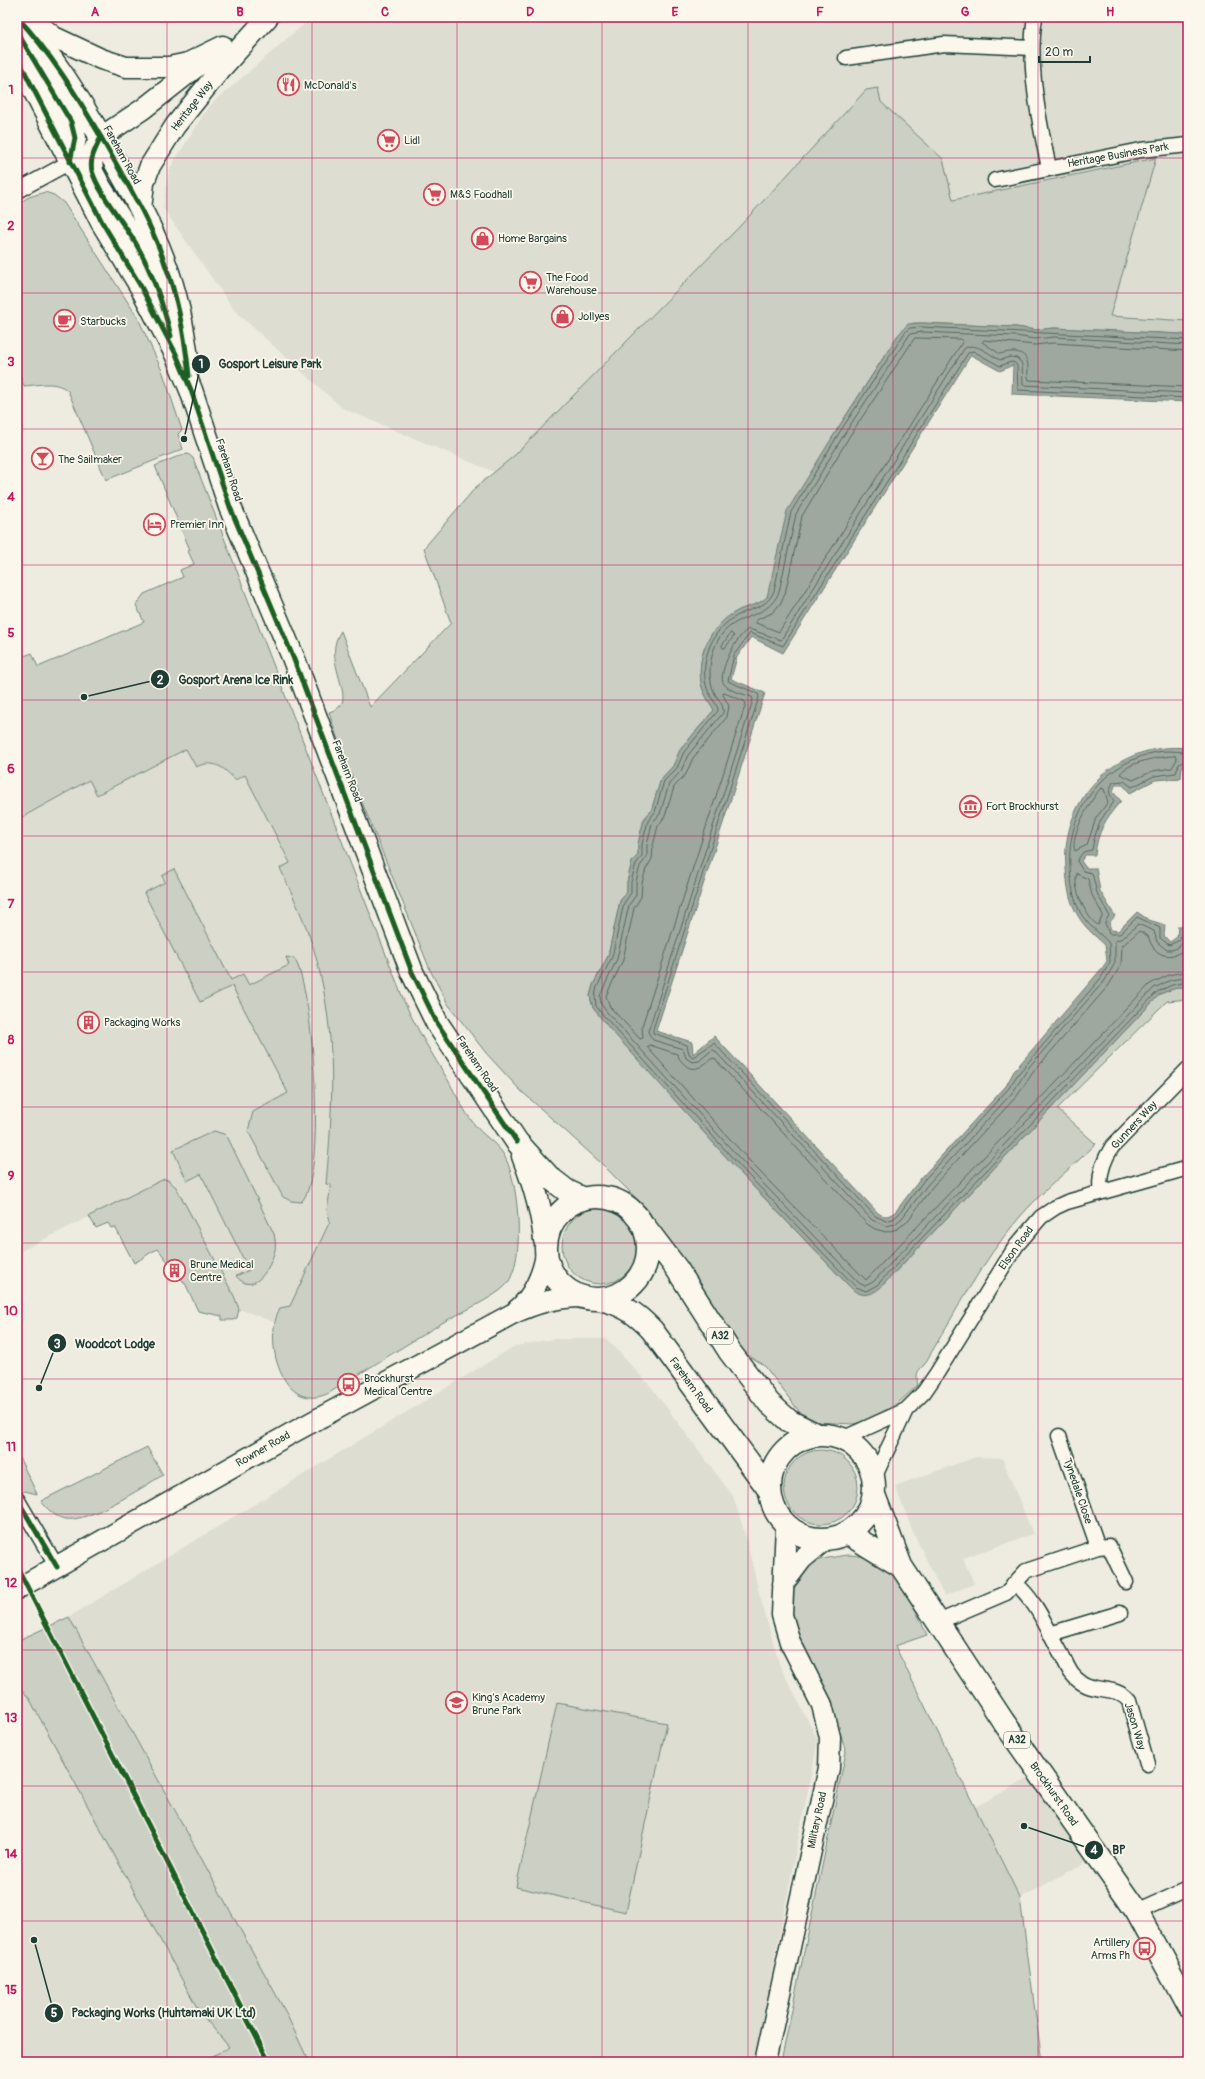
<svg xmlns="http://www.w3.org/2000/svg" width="1205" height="2079" viewBox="0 0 1205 2079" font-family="Pangolin,sans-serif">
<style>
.built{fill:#ddddd2}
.green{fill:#cbcfc4;stroke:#75867c}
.water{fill:#9fa89f;stroke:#6c7d74}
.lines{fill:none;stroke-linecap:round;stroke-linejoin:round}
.shore{stroke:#52685f;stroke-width:1}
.street-casing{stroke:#1f3d34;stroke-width:17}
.secondary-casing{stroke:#1f3d34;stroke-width:23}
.primary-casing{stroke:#1f3d34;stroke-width:25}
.street{stroke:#fbf7ec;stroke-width:14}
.secondary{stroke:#fbf7ec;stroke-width:20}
.primary{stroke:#fbf7ec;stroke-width:22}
.cycleway-casing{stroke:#fbf7ec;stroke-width:8}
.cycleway{stroke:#1b5e20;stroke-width:5}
.grid{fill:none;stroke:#c2185b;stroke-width:1;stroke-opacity:0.55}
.labels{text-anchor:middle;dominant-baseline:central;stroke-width:3.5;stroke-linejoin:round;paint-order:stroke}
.shield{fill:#fbf7ec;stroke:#61756b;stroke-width:1}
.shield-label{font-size:10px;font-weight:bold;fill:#1f3d34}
.poi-label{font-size:11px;fill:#1f3d34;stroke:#fbf7ec;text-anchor:start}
.street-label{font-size:11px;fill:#1f3d34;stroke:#fbf7ec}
.leader{fill:none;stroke:#1f3d34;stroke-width:1.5}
.callout-dot{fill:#1f3d34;stroke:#fbf7ec;stroke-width:1.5}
.mark-label{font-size:12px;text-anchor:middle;font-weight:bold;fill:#fff}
.callout-label{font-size:12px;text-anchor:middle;font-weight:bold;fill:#1f3d34;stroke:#fbf7ec;stroke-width:3.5;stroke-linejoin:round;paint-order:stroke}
.neatline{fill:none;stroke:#c2185b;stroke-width:1.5}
.grid-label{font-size:13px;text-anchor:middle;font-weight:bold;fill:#c2185b}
</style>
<rect width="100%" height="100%" fill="#eeece1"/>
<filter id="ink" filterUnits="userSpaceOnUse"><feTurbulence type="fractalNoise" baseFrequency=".025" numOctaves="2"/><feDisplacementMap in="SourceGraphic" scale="8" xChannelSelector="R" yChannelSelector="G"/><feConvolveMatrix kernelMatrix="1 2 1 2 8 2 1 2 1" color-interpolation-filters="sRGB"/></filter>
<g filter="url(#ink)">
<path class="built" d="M312 17H1188V321L1110 316 1156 158 953 201 943 159 866 90 740 226 515 455 494 472 342 408 235 311 163 208 169 170 208 107Z
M187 749 196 767 202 764H215L226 770 235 780 245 775 290 864 280 869 310 936 323 983 328 1018 333 1085 326 1184 331 1185 327 1210 330 1220 290 1307 276 1315 274 1322 239 1309 176 1187 173 1183 164 1179 17 1253V820L89 780 98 795Z
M553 1339H607L652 1388 733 1496 746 1537 759 1593 780 1666 818 1740 754 2062H309L285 2011 77 1631 272 2024 202 2062H17V1641L69 1617 515 1346Z
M976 1457 1002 1458 1033 1534 963 1558 974 1584 944 1596 913 1532 895 1486Z
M1029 1778 1086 1862 1020 1898 975 1807Z"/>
<path class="green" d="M878 88 881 102 943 159 953 200 1156 158 1110 316 1188 321V336L1181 334 1054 328 1036 330 1016 327 921 323H913L898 335 838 428 767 597C759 606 744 606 734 613 710 627 697 654 701 682 702 692 709 701 714 710L680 750 673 766 661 779 651 811 644 819 638 844V855L632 862 627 882V892L620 901 608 956 593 985 590 996 593 1008 746 1179 853 1290 880 1288 1160 994 1173 989 1188 986V999L1167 1001 1057 1109 1096 1144C1070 1169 1042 1191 1019 1218 981 1262 954 1315 924 1365 916 1372 916 1375 918 1385L897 1404 866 1421 853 1424 815 1422 806 1419 801 1414 764 1365 741 1351 642 1204 601 1163 519 1089 486 1053 448 1004 431 972 342 753 329 712C332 711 338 709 340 706 352 692 322 657 341 631L370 707 451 623 424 548 476 487 515 455 740 226 866 90Z
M45 192 54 195 64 203 138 318 163 373 182 430 178 434 183 449 106 480 68 391C56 380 40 385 24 386L17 368V204L29 197Z
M188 454 193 458 404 1001C416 1028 432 1054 448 1080 456 1095 464 1111 474 1124 482 1135 494 1141 502 1152 519 1176 526 1260 507 1284 495 1298 459 1313 442 1323 404 1346 366 1370 329 1393 282 1416 262 1340 280 1308L290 1306 330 1221 327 1210 331 1185 326 1184C333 1107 337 1037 317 961 309 929 294 899 280 868L290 863 245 775 235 780C224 767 213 759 196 767L186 749 97 795 89 780 17 820V659L32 653 38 667 144 622 136 605 144 594 183 577 180 570 194 564 188 551 190 550 155 466 181 455Z
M174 869 231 980 243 974 249 985 289 965 286 957 294 958C314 987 327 1180 301 1202L291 1201 283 1197 248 1131 253 1112 288 1093 232 986 200 1002 144 893 165 882 162 876Z
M214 1131 224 1134 228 1138 274 1234C275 1239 276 1245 275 1250 271 1267 254 1298 236 1276L249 1270 201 1174 187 1181 173 1150Z
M164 1179 168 1180 176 1187 234 1296 239 1309 237 1318 233 1320H222V1316L198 1311 186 1285 158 1249C149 1252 143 1259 134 1263L115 1227 111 1228 108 1223 96 1228 89 1216Z
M562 1246a38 38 0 1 1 76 0a38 38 0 1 1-76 0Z
M147 1447 163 1475C141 1488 89 1523 65 1519 55 1517 47 1509 41 1501Z
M784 1487a37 37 0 1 1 74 0a37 37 0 1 1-74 0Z
M17 1453 37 1494 25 1491 17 1495Z
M847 1555C897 1555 909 1597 927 1635L895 1646 1020 1898 1042 2062H781L846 1752 832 1705 792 1621 791 1594 800 1575 810 1565 822 1559Z
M69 1617 285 2011 309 2062H202L229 2047 199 2011 29 1698 17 1685V1641Z
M557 1703 667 1723 626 1912 516 1887Z"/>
<path class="water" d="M921 323 1016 327 1035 330 1054 328 1181 334 1188 336V402L1012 394 1013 365 1000 371 971 355 783 653 751 637 737 657 731 679 765 693 656 1031 692 1042 693 1054 714 1036 878 1213C885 1218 890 1216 896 1211L921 1178 1006 1086 1014 1071 1103 967 1107 961 1105 945C1094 935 1083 926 1077 914 1069 900 1067 885 1066 869 1060 798 1116 741 1188 748V763L1182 767 1181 778 1155 780 1130 793 1123 785H1115L1113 792 1121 801C1106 817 1097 833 1095 855H1085L1081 861 1086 868H1096L1100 891 1115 916 1109 923 1111 930 1118 931 1137 912 1149 920 1165 925 1164 936 1170 942 1177 937 1178 926H1188V986L1173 989 1160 994 880 1288C870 1296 863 1297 853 1290L746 1179 609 1028 593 1008 590 996 593 985 608 956 620 901 627 892V882L632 862 638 855V844L644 819 651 811 661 779 673 766 680 750 714 710C709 701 702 692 701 682 697 654 710 627 734 613 744 606 759 606 767 597L787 511 838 428 898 335 908 324Z"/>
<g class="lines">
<path class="shore" d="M915 338 961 339 963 341 779 632 756 623V620L772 613 780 604 785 594 802 516 849 437Z
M1188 340 921 327 910 328 906 331 841 430 791 512 774 591C767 607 757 606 743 613 721 622 708 641 705 665 704 676 705 686 710 695 713 701 718 705 718 711L684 752 677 768 664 781 655 812 648 821 642 844V856L636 864 631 882V893L624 903 612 957 597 987 595 996 596 1006 602 1014 749 1176 856 1287 866 1291 877 1285 1157 992 1172 985 1188 982
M1188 345 1054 337 1035 339 1015 336 922 332 910 334 845 433 796 514 779 592C766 624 728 609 714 649 709 663 708 680 715 694 719 700 724 705 723 713L688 755 681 771 669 784 660 814 652 823 647 845V857L640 866 636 882V895L629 905 617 959 600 996 601 1004 606 1011 753 1173 859 1283 865 1286 873 1282 1154 988 1171 980 1188 977
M1188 351 1053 343 1035 345 984 340 982 342 1000 354C1013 350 1028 350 1028 368 1028 372 1027 376 1029 380L1188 387
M1188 393 1023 385 1022 364 1017 358 1010 357 1000 360C990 355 974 340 964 349L781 640 749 629C738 633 716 674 724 684 729 691 744 694 752 697L753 700 648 1032 653 1040 683 1049 686 1058 692 1062 699 1061 712 1050H714L872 1220 886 1226 895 1224 902 1218 928 1184 1013 1092 1029 1067 1105 980 1115 963V941L1123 938 1138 924 1154 931 1157 942 1167 950C1179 951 1183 942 1188 935
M1188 398 1018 390 1017 366 1015 363 1011 362 1000 366 973 351 968 353 783 646 750 633 734 655 728 681 758 694 759 697 653 1029V1033L687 1045 689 1054 693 1057 714 1043 875 1216 886 1221 893 1219 899 1214 924 1180 1009 1088 1018 1074 1101 978 1110 962 1109 943C1099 932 1087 925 1080 912 1073 898 1071 883 1070 867 1066 812 1102 763 1157 752 1168 750 1178 752 1188 752
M731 633 734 636 725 648H723L722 646Z
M724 693 744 701 746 703 642 1026 643 1038 640 1039 610 1007 606 996 623 960 634 908 641 897 642 883 646 869 652 859 653 846 658 826 665 816 674 787 686 774 693 758 727 717 729 706 723 695Z
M1175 756 1177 759 1172 768 1153 771 1133 780 1120 774C1127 762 1162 756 1175 756Z
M1188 760 1179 764 1176 773 1154 776 1132 787 1124 781 1113 782 1109 792 1114 802C1101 816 1095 831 1092 850L1083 852 1077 861 1083 871 1092 873 1097 893 1109 915 1105 923 1109 934H1120L1137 917 1160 928V938L1169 945 1180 940 1182 931 1188 930
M1101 788 1104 789 1108 802 1096 818 1087 845 1075 851C1069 837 1091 799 1101 788Z
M1077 874 1088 879 1092 895 1103 915 1098 925C1087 920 1071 885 1077 874Z
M1188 947C1171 962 1154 957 1148 936L1139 931 1122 946 1121 965 1109 985 1034 1071 1017 1096 932 1187 907 1222 897 1229 886 1232 875 1229 867 1224 714 1058C709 1059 707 1063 703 1065 691 1074 682 1064 677 1054L650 1045 647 1047 757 1169 866 1280 1150 984 1169 975 1188 971"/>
<defs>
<path id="street" d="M1035 17C1027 64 1039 121 1049 168
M846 58 944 44 1032 48
M995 180 1141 150 1188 145
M17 191 70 162
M1101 1192C1098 1176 1103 1161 1112 1147L1188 1069
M1059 1436 1098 1547
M842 1439 906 1410
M874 1478 906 1410 924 1392 937 1373 1016 1246 1041 1217 1056 1207 1067 1202 1188 1168
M17 1499 57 1567
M1015 1583C1037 1601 1048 1631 1062 1655 1065 1661 1068 1669 1072 1674 1090 1697 1114 1682 1129 1701L1147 1764
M938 1622 1006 1593 1026 1571 1098 1547 1109 1546 1126 1582
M1050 1634 1120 1613
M1137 1912 1188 1889"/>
<path id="secondary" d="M30 17 54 37 101 59 126 67H169L188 63 223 46
M101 137 143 109 204 61
M141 209 144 183 150 166 175 126 219 71 268 17
M517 1310C533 1297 543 1274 546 1254
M783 1584 802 1559 826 1539
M17 1589 290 1434 512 1314C536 1303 557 1297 583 1297
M765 2062 829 1768 830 1737 822 1705 790 1642 782 1615 786 1525"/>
<path id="primary" d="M17 17C51 53 77 96 102 139 124 178 148 218 164 261 177 295 184 331 188 367
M28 50 71 122 75 138 70 162
M17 57 102 222 140 285 176 354 191 390 230 507 293 657 412 972 437 1023 517 1142 549 1177 567 1191 584 1199
M101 137 91 159 92 172 100 187 136 244 157 291
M523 1156C534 1184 542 1210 545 1240
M546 1248a51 51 0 1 1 102 0a51 51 0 1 1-102 0Z
M645 1227 677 1269 730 1352 769 1403 789 1421 817 1435
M598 1299C621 1303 636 1313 652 1330L770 1491
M770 1487a52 52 0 1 1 104 0a52 52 0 1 1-104 0Z
M874 1495 901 1566 1003 1721 1137 1912 1188 2006
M847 1533 901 1566"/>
</defs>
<use href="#street" class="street-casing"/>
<use href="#secondary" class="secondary-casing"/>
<use href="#primary" class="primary-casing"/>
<use href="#street" class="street"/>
<use href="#secondary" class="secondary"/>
<use href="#primary" class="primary"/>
<defs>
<path id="cycleway" d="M17 17C51 53 77 96 102 139 124 178 149 218 164 261 178 298 185 337 189 376
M17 32 71 122 75 138 70 162
M17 57 102 222 140 285 176 354 191 390 230 507 293 657 412 972 437 1023 517 1142
M101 137C96 148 89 159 92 171 98 192 123 222 135 242 152 271 163 304 171 336
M17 1499 57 1567
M17 1567 269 2062"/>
</defs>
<use href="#cycleway" class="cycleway-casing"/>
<use href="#cycleway" class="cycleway"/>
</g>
</g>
<path class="grid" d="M167 17V2062M312 17V2062M457 17V2062M602 17V2062M748 17V2062M893 17V2062M1038 17V2062M17 158H1188M17 293H1188M17 429H1188M17 565H1188M17 700H1188M17 836H1188M17 972H1188M17 1107H1188M17 1243H1188M17 1379H1188M17 1514H1188M17 1650H1188M17 1786H1188M17 1921H1188"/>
<defs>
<symbol id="restaurant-ring" viewBox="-11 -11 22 22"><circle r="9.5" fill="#fbf7ec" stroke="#d1495b" stroke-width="1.5"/><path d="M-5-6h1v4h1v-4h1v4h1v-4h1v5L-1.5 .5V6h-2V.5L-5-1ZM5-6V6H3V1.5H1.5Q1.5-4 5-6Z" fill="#d1495b"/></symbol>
<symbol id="supermarket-ring" viewBox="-11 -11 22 22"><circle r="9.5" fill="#fbf7ec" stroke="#d1495b" stroke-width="1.5"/><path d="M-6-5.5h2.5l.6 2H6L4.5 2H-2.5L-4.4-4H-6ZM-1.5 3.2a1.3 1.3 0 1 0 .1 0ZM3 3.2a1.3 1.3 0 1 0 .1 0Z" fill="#d1495b"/></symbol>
<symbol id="shop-ring" viewBox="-11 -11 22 22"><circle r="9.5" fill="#fbf7ec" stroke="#d1495b" stroke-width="1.5"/><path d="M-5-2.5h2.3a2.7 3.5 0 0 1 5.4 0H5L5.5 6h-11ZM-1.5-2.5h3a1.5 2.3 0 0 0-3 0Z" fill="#d1495b"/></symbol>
<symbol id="cafe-ring" viewBox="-11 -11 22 22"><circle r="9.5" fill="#fbf7ec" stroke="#d1495b" stroke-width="1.5"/><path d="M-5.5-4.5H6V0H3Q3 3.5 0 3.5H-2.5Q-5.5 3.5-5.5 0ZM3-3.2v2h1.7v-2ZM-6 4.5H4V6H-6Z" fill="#d1495b"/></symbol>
<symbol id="bar-ring" viewBox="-11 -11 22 22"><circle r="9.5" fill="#fbf7ec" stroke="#d1495b" stroke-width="1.5"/><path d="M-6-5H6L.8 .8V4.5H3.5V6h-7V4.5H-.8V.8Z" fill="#d1495b"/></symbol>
<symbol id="hotel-ring" viewBox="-11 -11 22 22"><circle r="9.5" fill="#fbf7ec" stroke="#d1495b" stroke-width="1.5"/><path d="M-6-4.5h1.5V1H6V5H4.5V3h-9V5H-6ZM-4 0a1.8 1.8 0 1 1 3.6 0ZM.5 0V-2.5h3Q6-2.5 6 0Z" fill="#d1495b"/></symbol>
<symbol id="museum-ring" viewBox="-11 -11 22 22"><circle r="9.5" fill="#fbf7ec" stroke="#d1495b" stroke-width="1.5"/><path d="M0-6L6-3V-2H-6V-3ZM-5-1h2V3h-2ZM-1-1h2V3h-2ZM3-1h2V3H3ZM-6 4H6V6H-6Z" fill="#d1495b"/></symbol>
<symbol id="building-ring" viewBox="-11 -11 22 22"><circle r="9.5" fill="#fbf7ec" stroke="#d1495b" stroke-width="1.5"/><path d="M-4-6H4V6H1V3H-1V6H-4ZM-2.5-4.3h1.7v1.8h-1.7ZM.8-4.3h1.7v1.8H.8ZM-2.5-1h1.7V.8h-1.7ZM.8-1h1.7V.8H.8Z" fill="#d1495b"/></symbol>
<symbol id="bus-ring" viewBox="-11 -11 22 22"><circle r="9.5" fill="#fbf7ec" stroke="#d1495b" stroke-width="1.5"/><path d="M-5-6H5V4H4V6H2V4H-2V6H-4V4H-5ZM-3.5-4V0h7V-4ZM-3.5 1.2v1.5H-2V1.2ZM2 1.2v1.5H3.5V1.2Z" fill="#d1495b"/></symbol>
<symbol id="school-ring" viewBox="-11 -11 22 22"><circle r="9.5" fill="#fbf7ec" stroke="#d1495b" stroke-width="1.5"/><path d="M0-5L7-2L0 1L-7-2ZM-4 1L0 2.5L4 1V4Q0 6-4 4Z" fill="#d1495b"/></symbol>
</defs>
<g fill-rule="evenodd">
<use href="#restaurant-ring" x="276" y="72" width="25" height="25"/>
<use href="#supermarket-ring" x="376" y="128" width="25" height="25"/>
<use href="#supermarket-ring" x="422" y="182" width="25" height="25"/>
<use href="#shop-ring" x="470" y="226" width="25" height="25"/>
<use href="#supermarket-ring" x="518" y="270" width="25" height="25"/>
<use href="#shop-ring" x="550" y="304" width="25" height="25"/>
<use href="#cafe-ring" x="52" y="308" width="25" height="25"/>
<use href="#bar-ring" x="30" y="446" width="25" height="25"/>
<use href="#hotel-ring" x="142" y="512" width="25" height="25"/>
<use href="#museum-ring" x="958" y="794" width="25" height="25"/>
<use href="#building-ring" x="76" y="1010" width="25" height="25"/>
<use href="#building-ring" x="162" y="1258" width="25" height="25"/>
<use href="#bus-ring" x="336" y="1372" width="25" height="25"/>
<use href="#school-ring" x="444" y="1690" width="25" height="25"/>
<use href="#bus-ring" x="1132" y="1936" width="25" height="25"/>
</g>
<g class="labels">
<g class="shield">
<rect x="707" y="1328" width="26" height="16" rx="3"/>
<rect x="1004" y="1732" width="26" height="16" rx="3"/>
</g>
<g class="shield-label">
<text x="720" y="1336">A32</text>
<text x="1017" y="1740">A32</text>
</g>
<g class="poi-label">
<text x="304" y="85">McDonald's</text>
<text x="404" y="140">Lidl</text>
<text x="450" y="194">M&amp;S Foodhall</text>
<text x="498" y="238">Home Bargains</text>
<text x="546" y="277">The Food<tspan x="546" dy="13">Warehouse</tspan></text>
<text x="578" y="316">Jollyes</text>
<text x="80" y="321">Starbucks</text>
<text x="58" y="459">The Sailmaker</text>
<text x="170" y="524">Premier Inn</text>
<text x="986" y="806">Fort Brockhurst</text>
<text x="104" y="1022">Packaging Works</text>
<text x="190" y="1264">Brune Medical<tspan x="190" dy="13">Centre</tspan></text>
<text x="364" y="1378">Brockhurst<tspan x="364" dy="13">Medical Centre</tspan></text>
<text x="472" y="1697">King's Academy<tspan x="472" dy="13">Brune Park</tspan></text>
<text x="1130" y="1942" text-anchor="end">Artillery<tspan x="1130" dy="13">Arms Ph</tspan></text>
</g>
<g class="street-label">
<text transform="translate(192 106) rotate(-52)">Heritage Way</text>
<text transform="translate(122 155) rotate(61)">Fareham Road</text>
<text transform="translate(1118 155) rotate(-10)">Heritage Business Park</text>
<text transform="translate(229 470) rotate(72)">Fareham Road</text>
<text transform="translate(347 771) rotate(69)">Fareham Road</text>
<text transform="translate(477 1064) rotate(56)">Fareham Road</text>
<text transform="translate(1134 1125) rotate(-47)">Gunners Way</text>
<text transform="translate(1016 1248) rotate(-54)">Elson Road</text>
<text transform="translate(691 1385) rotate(54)">Fareham Road</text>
<text transform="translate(263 1449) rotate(-30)">Rowner Road</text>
<text transform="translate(1078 1491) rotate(71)">Tynedale Close</text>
<text transform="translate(1135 1726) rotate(73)">Jason Way</text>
<text transform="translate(1054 1794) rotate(55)">Brockhurst Road</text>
<text transform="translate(817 1820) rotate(-78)">Military Road</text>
</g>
</g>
<path class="leader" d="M184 439L201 364M84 697L160 679M39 1388L57 1343M1024 1826L1094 1850M34 1940L54 2013"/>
<g class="callout-dot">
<circle cx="184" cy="439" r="4"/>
<circle cx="84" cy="697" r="4"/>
<circle cx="39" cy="1388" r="4"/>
<circle cx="1024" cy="1826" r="4"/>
<circle cx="34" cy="1940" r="4"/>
<circle cx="201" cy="364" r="10"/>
<circle cx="160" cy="679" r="10"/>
<circle cx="57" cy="1343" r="10"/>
<circle cx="1094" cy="1850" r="10"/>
<circle cx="54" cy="2013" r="10"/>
</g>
<g class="mark-label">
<text x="201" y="368">1</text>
<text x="160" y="684">2</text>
<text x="57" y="1348">3</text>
<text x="1094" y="1854">4</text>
<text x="54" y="2017">5</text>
</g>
<g class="callout-label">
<text x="270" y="368">Gosport Leisure Park</text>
<text x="236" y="684">Gosport Arena Ice Rink</text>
<text x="115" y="1348">Woodcot Lodge</text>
<text x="1119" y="1854">BP</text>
<text x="164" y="2017">Packaging Works (Huhtamaki UK Ltd)</text>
</g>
<rect width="1205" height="2079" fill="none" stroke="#fbf7ec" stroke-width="44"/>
<path d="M1039 56v6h51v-6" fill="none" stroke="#1f3d34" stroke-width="2"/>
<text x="1045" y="56" font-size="12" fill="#1f3d34" stroke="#fbf7ec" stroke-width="3" paint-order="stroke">20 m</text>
<rect x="22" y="22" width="1161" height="2035" class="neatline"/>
<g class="grid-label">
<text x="95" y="16">A</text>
<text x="240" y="16">B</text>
<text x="385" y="16">C</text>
<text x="530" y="16">D</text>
<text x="675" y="16">E</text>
<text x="820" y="16">F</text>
<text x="965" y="16">G</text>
<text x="1110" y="16">H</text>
<text x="11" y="94">1</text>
<text x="11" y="230">2</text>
<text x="11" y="366">3</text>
<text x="11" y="501">4</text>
<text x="11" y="637">5</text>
<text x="11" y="773">6</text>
<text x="11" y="908">7</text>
<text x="11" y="1044">8</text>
<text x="11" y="1180">9</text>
<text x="11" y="1315">10</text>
<text x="11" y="1451">11</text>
<text x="11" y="1587">12</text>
<text x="11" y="1722">13</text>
<text x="11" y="1858">14</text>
<text x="11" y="1994">15</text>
</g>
</svg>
